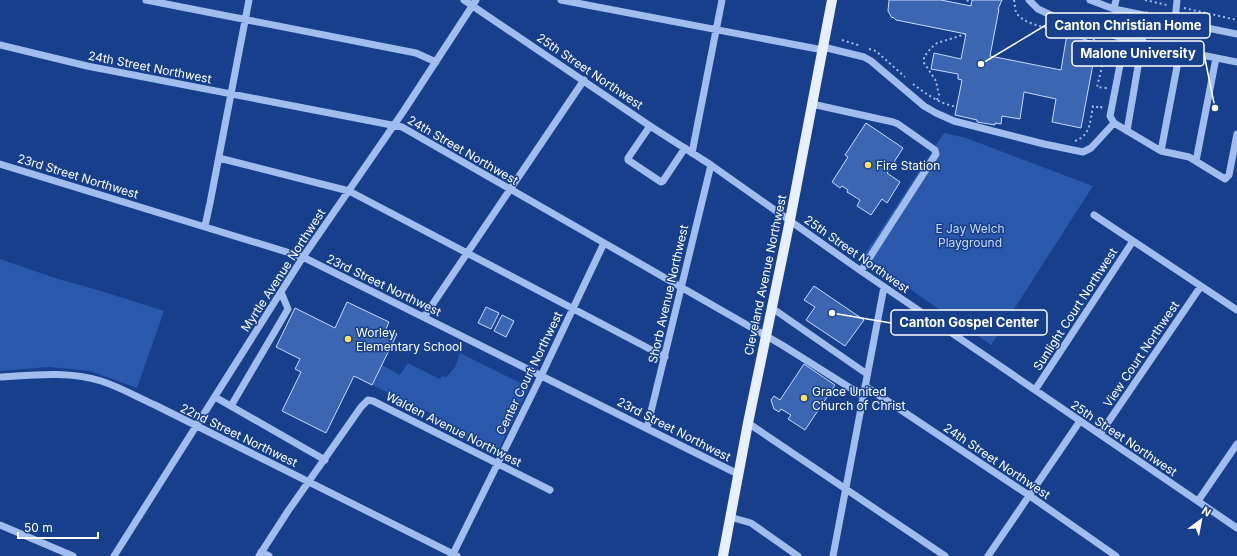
<svg xmlns="http://www.w3.org/2000/svg" width="1237" height="556" viewBox="0 0 1237 556" font-family="Inter,sans-serif">
<style>
.green{fill:#2a58aa}
.building{fill:#3c66b2;stroke:#c7dafa}
.lines{fill:none;stroke-linecap:round;stroke-linejoin:round}
.path{stroke:#a1bdee;stroke-width:2;stroke-dasharray:2 3;stroke-linecap:butt}
.minor{stroke:#a1bdee;stroke-width:7}
.major{stroke:#e8efff;stroke-width:10}
.poi-dot{fill:#ffdf5e;stroke:#173f8b;stroke-width:1.5}
.labels{text-anchor:middle;dominant-baseline:central;stroke-width:3;stroke-linejoin:round;paint-order:stroke}
.street-label{font-size:12px;fill:#fff;stroke:#173f8b}
.poi-label{font-size:12px;fill:#fff;stroke:#173f8b;text-anchor:start}
.park-label{font-size:12px;fill:#c7dafa;stroke:#173f8b}
.leader{fill:none;stroke:#fff;stroke-width:1.5}
.callout-dot{fill:#fff;stroke:#173f8b;stroke-width:1.5}
.callout{fill:#173f8b;stroke:#fff;stroke-width:1.5}
.callout-label{font-size:13px;text-anchor:middle;font-weight:bold;fill:#fff}
</style>
<rect width="100%" height="100%" fill="#173f8b"/>
<path class="green" d="M944 133 966 138 1093 186 991 345 863 257Z
M0 259 55 278 101 291 164 311 137 388 90 371 49 367 0 371Z
M460 353 529 387 498 451H490L436 425 439 417 372 385 382 365 400 375 408 363 440 379 442 376 446 377 455 367Z"/>
<path class="building" d="M889 0H941L971 6 972 0H1002L998 9H999L990 56 1061 70 1067 34 1093 42 1092 47 1096 48 1081 128 1052 122 1056 99 1024 92 1020 119 1002 116 1001 124 995 123V125L977 122V120L955 115 962 80 958 79V74L931 69 934 53 961 59 966 34 896 20 893 17 892 18 888 11Z
M866 123 903 148 887 173 900 182 887 203 882 199 871 215 857 206 860 200 847 192 848 190 842 186 840 188 832 182 848 157 845 155Z
M814 286 864 320 845 346 806 320 815 307 804 300Z
M347 302 389 322 386 329 397 334 372 385 354 376 326 433 282 411 301 372 295 369 300 359 276 347 295 308 335 328Z
M486 307 499 313 491 329 478 323Z
M502 315 514 321 506 337 494 331Z
M804 364 835 385 805 430 788 419 791 415 781 409 779 412 774 409 771 400 774 396 780 400Z"/>
<g class="lines">
<path class="path" d="M967 0 971 4
M1014 0C1015 4 1015 9 1016 12 1024 27 1057 29 1071 32
M1145 0 1167 5
M1184 8 1237 20
M1093 39C1097 42 1101 46 1103 51 1105 59 1099 78 1097 87L1106 88 1105 91
M842 40 861 46
M869 49 876 51 905 77
M913 84C926 94 940 104 957 107
M937 100 939 95 936 81 924 63V57L931 48 937 43 966 34
M1075 141C1091 135 1090 121 1093 106L1101 108 1102 103"/>
<path class="minor" d="M146 0 416 53 436 62
M464 0 650 126 711 165 861 271 1237 528
M561 0 823 50
M1029 0 1038 9 1053 16 1125 39 1142 43 1127 131
M1090 0 1114 9 1237 34
M1114 9 1116 0
M1146 15 1142 43 1237 62
M1175 21 1177 0
M1125 39 1110 116 1114 123 1161 151 1189 157 1225 179 1229 175 1237 134
M0 45 87 66 402 127 782 345 863 396
M823 47 864 57 871 61 924 106 936 113 954 121 1044 144 1083 152 1091 148 1114 123
M812 104 893 122 898 124 935 150 936 154 861 271
M650 126 628 158V160L661 182 663 181 685 148
M1161 151 1180 51
M692 153 722 0
M219 158 349 191 665 357
M1196 161 1216 58
M0 164 303 257 738 474
M1094 215 1237 310
M205 226 210 203 249 0
M772 308 867 374
M424 317 584 80
M0 377C34 375 69 371 101 381 120 387 137 397 155 405L457 556
M865 386 1030 496 1116 556
M1035 390 1133 241
M215 397 325 460
M231 406 288 309 281 292
M748 423 945 556
M647 428 711 165
M1100 434 1201 286
M1198 501 1237 444
M730 517 751 523 798 556
M0 525 73 556
M261 552 269 556
M114 556 303 257 403 112 476 0
M259 556 288 511 361 407 368 400 373 401 550 490
M452 556 541 376 604 243
M833 556 884 287
M988 556 1080 421"/>
<path class="major" d="M723 556 748 423 790 220 832 0"/>
</g>
<g class="poi-dot">
<circle cx="868" cy="165" r="4"/>
<circle cx="348" cy="339" r="4"/>
<circle cx="804" cy="398" r="4"/>
</g>
<g class="labels">
<g class="street-label">
<text transform="translate(150 67) rotate(11)">24th Street Northwest</text>
<text transform="translate(590 71) rotate(34)">25th Street Northwest</text>
<text transform="translate(463 150) rotate(30)">24th Street Northwest</text>
<text transform="translate(78 176) rotate(17)">23rd Street Northwest</text>
<text transform="translate(857 254) rotate(35)">25th Street Northwest</text>
<text transform="translate(283 270) rotate(-57)">Myrtle Avenue Northwest</text>
<text transform="translate(765 275) rotate(-78)">Cleveland Avenue Northwest</text>
<text transform="translate(384 285) rotate(26)">23rd Street Northwest</text>
<text transform="translate(668 294) rotate(-77)">Shorb Avenue Northwest</text>
<text transform="translate(1075 309) rotate(-57)">Sunlight Court Northwest</text>
<text transform="translate(1141 354) rotate(-56)">View Court Northwest</text>
<text transform="translate(529 373) rotate(-64)">Center Court Northwest</text>
<text transform="translate(454 429) rotate(27)">Walden Avenue Northwest</text>
<text transform="translate(674 429) rotate(27)">23rd Street Northwest</text>
<text transform="translate(239 435) rotate(26)">22nd Street Northwest</text>
<text transform="translate(1124 438) rotate(34)">25th Street Northwest</text>
<text transform="translate(997 461) rotate(34)">24th Street Northwest</text>
</g>
<g class="poi-label">
<text x="876" y="165">Fire Station</text>
<text x="356" y="332">Worley<tspan x="356" dy="14">Elementary School</tspan></text>
<text x="812" y="391">Grace United<tspan x="812" dy="14">Church of Christ</tspan></text>
</g>
<g class="park-label">
<text x="970" y="228">E Jay Welch<tspan x="970" dy="14">Playground</tspan></text>
</g>
</g>
<path class="leader" d="M981 64L1046 25M1215 108L1204 54M832 313L891 323"/>
<g class="callout-dot">
<circle cx="981" cy="64" r="4"/>
<circle cx="1215" cy="108" r="4"/>
<circle cx="832" cy="313" r="4"/>
</g>
<g class="callout">
<rect x="1046" y="13" width="164" height="25" rx="4"/>
<rect x="1072" y="41" width="132" height="25" rx="4"/>
<rect x="891" y="310" width="156" height="25" rx="4"/>
</g>
<g class="callout-label">
<text x="1128" y="30">Canton Christian Home</text>
<text x="1138" y="58">Malone University</text>
<text x="969" y="327">Canton Gospel Center</text>
</g>
<g transform="translate(1201 520) rotate(32)" stroke="#173f8b" stroke-width="3" paint-order="stroke">
<path d="M0-3L7 15L0 10L-7 15Z" fill="#ffffff"/>
<text y="-6" font-size="11" font-weight="bold" text-anchor="middle" fill="#ffffff">N</text>
</g>
<path d="M18 532v6h80v-6" fill="none" stroke="#ffffff" stroke-width="2"/>
<text x="24" y="532" font-size="12" fill="#ffffff" stroke="#173f8b" stroke-width="3" paint-order="stroke">50 m</text>
</svg>
